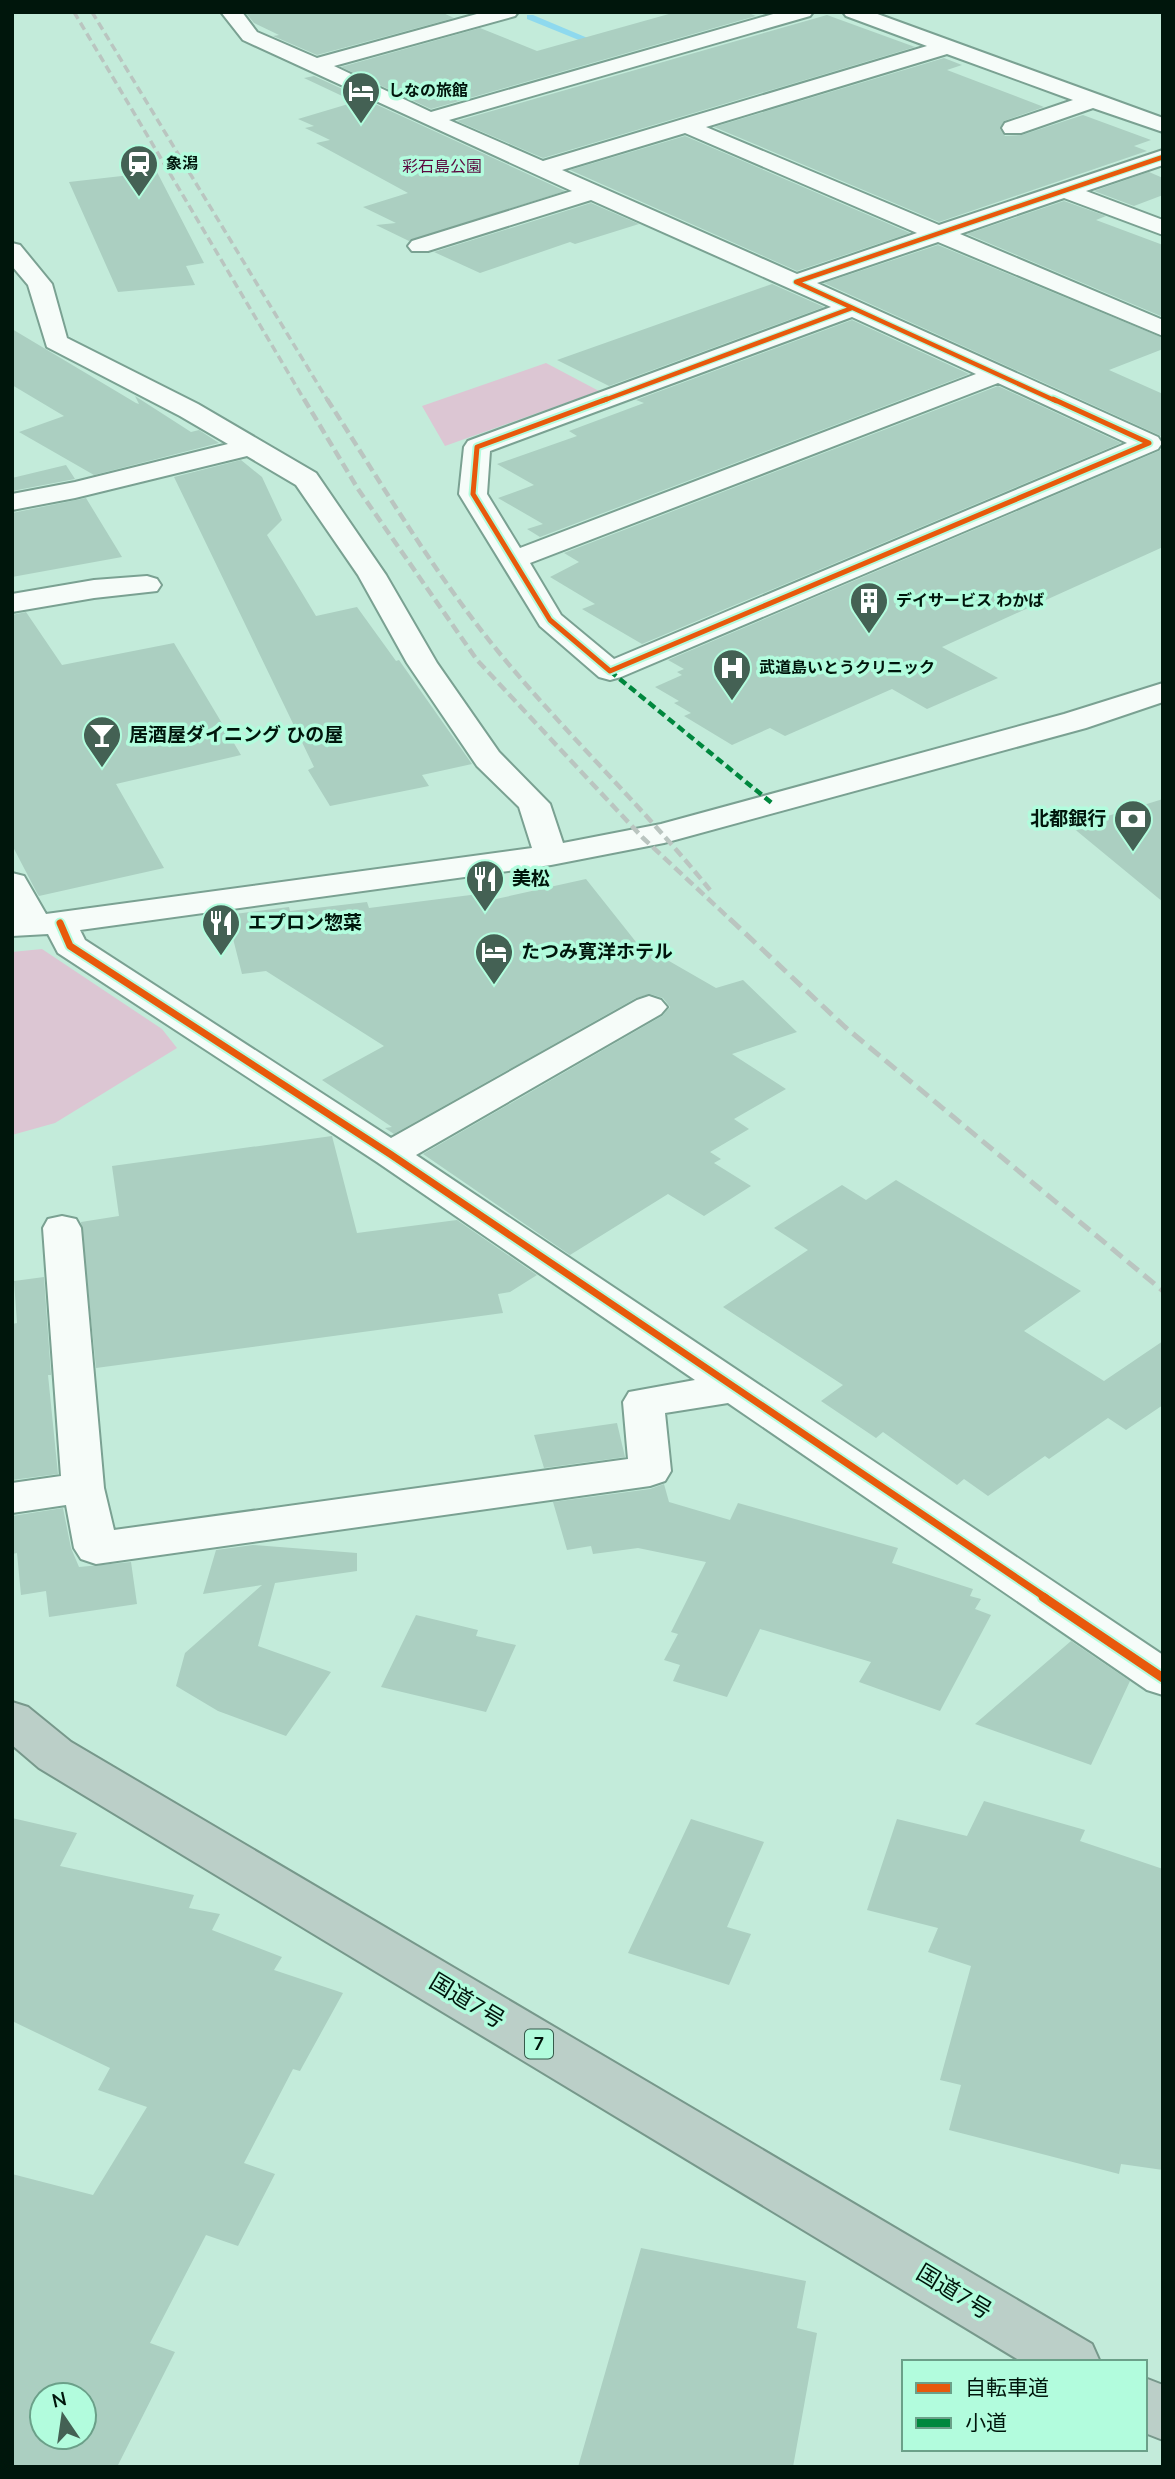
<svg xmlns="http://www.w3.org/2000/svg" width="1175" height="2479" viewBox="0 0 1175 2479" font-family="'Nunito Sans','Noto Sans JP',sans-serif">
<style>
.green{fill:#dcc6d3}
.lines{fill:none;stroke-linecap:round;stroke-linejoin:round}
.stream{fill:#8ed9ee;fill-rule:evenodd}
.building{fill:#abcfc1;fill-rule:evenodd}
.minor-casing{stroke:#7aa192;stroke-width:4}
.highway-casing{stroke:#77988b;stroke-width:4}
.minor{fill:#f6fcf9;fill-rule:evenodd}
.highway{fill:#bbcfc8;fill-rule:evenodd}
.rail-far2{stroke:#bac5c0;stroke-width:3.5;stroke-dasharray:8 4.5;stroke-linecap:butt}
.rail-far1{stroke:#bac5c0;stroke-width:4.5;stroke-dasharray:10 5;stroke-linecap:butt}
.rail{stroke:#bac5c0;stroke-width:5;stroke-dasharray:14 7;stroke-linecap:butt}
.quiet{stroke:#00873e;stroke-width:4.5;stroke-dasharray:8 4.5;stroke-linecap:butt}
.cycleway-far3-casing{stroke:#b2fcdd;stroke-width:7}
.cycleway-far2-casing{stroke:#b2fcdd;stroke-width:9}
.cycleway-far1-casing{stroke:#b2fcdd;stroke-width:11}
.cycleway-casing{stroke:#b2fcdd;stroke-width:13}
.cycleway-far3{stroke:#e8590c;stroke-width:4.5}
.cycleway-far2{stroke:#e8590c;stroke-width:5}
.cycleway-far1{stroke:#e8590c;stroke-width:7}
.cycleway{stroke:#e8590c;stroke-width:9}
.labels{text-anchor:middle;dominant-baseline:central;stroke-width:7;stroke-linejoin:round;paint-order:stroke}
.far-poi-label{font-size:16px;font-weight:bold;fill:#00160c;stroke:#b2fcdd;text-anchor:start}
.far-park-label{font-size:16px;fill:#5b083e;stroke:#b2fcdd}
.shield{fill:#b2fcdd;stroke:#355b4b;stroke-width:2}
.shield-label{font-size:18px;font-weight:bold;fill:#00160c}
.poi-label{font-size:19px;font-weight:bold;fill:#00160c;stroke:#b2fcdd;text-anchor:start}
.near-street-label{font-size:23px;fill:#00160c;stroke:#b2fcdd}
</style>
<rect width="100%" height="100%" fill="#c3ebda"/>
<path class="green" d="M546 363 599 391 445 446 422 406Z
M42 949 162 1029 177 1048 55 1123 12 1135V952Z"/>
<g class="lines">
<path class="stream" d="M527 15H533L609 47 601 49 527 19Z"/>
</g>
<path class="building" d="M245 12H441L454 18 317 55 273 36 279 35 254 23Z
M676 12H746L756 16 431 109 341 67 480 28 537 51Z
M827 15 915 47 543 158 457 121Z
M944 58 962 65 947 70 1044 107 1004 121 1000 129 1005 136 1022 135 1083 115 1151 140 1134 146 1147 151 939 222 714 127Z
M314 76 565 191 409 241 376 225 396 223 363 207 408 193 316 143 330 140 305 128 314 126 298 119 355 102 304 78Z
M685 136 910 233 797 271 570 170Z
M157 172 204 263 186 266 195 285 118 292 69 182Z
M1149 172 1163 178V195L1134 206 1094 191Z
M1064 201 1106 216 1096 220 1163 245V317L967 234Z
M591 203 639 224 575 244 570 242 480 273 434 252Z
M938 245 1163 338V349L1109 370 1163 394V439L1159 435 824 283Z
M772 284 824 307 609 386 557 360Z
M852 320 969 374 540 537 527 529 543 524 498 498 534 485 497 464 577 436 569 431 644 403 636 400Z
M12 329 136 403 139 404 135 396 191 432 199 430 219 443 94 475 19 432 64 416 12 385Z
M998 386 1121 443 642 644 582 609 595 604 550 577 579 562 564 553Z
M1163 447V547L942 647 998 678 927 709 892 689 785 736 770 728 732 745 684 716 691 713 674 703 679 701 655 687 682 675 677 672 684 669 668 660 1159 451Z
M241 460 262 477 282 520 267 535 316 616 357 607 396 661 399 660 472 764 422 775 429 786 330 806 308 770 314 767 174 477Z
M66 465 75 479 12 491V478Z
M86 498 122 557 12 577V513Z
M26 612 62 665 174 643 241 755 116 784 164 868 39 896 37 893 12 845V615Z
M1163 799V902L1072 827Z
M586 879 636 942 716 988 743 980 797 1032 732 1054 786 1089 734 1119 749 1129 710 1152 721 1159 714 1163 751 1186 704 1216 668 1194 570 1255 423 1154 662 1016 670 1007 663 998 650 994 636 998 394 1134 385 1128 392 1127 322 1080 384 1046 266 971 242 974 227 915 289 907 290 911 367 902 369 908 494 892 496 899Z
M332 1136 357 1233 457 1220 537 1275 510 1292 498 1294 503 1313 96 1368 81 1222 119 1216 112 1166Z
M896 1180 1081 1291 1024 1331 1104 1381 1163 1341V1405L1126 1430 1108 1418 1049 1459 1045 1456 988 1496 964 1479 957 1485 883 1432 876 1438 821 1401 843 1385 723 1307 808 1250 774 1228 842 1185 866 1200Z
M44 1277 51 1375H48L58 1474 12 1480V1324L17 1323 14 1281Z
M617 1423 625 1457 544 1468 534 1435Z
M664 1484 669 1502 730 1520 738 1503 898 1548 892 1563 973 1589 970 1596 981 1599 975 1609 991 1615 940 1711 859 1682 871 1662 760 1629 727 1697 673 1681 680 1665 664 1660 678 1634 671 1632 706 1562 638 1548 593 1554 591 1546 567 1550 553 1502 650 1489Z
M63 1508 71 1548 79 1567 131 1562 137 1604 49 1617 46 1591 21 1595 17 1553 12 1554V1516Z
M253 1545 357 1553V1571L275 1583 258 1646 331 1672 286 1736 218 1711 176 1686 185 1653 262 1585 203 1594 216 1550Z
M416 1615 478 1630 476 1636 516 1645 486 1712 381 1687Z
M1071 1641 1130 1681 1091 1765 975 1724Z
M984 1801 1085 1830 1080 1841 1163 1869V2170L1121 2164 1119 2174 949 2130 961 2085 940 2080 971 1966 928 1952 938 1928 867 1910 897 1819 967 1836Z
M12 1818 77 1833 60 1866 194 1895 189 1908 220 1914 212 1930 282 1957 274 1970 343 1993 300 2071 293 2069 244 2163 275 2174 238 2246 206 2235 150 2343 175 2352 117 2467H12V2174L93 2195 147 2107 98 2090 110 2068 12 2021ZM42 2395H84V2437H42Z
M691 1819 764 1842 727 1927 751 1934 729 1985 628 1953Z
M641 2248 806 2281 797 2328 817 2333 793 2467H578Z"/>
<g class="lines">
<defs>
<path id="minor" d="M221 12H242L257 32 317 58 484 12H518L515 16 334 66 431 112 780 12H813L810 16 449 120 543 161 927 46 846 16 843 12H872L1163 118V132L1093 108 1021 133H1005L1002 128 1005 123 1073 100 947 54 706 127 939 225 1163 150V165L1086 191 1163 220V235L1064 198 960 234 1163 320V336L938 242 817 283 1158 437 1162 443 1158 449 621 677 610 680 599 677 540 626 459 494 464 447 468 441 831 307 591 200 428 251H412L408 246 412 241 572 191 243 40ZM685 133 917 233 797 274 562 170ZM852 317 976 374 520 548 487 494 490 451ZM998 383 1127 443 614 659 561 615 530 563Z
M12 243 20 245 52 284 67 338 198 404 316 473 386 575 437 663 499 752 550 804 563 843 661 824 1064 714 1163 683V702L1086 728 664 843 551 865 80 930 85 940 391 1138 637 1000 649 996 661 1000 667 1007 661 1014 416 1155 1163 1655V1695L1147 1690 728 1403 665 1413 671 1471 665 1481 650 1486 96 1564 81 1559 74 1548 66 1505 12 1513V1483L61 1476 43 1228 48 1219 62 1216 76 1219 81 1228 104 1488 114 1530 628 1459 623 1402 629 1392 695 1380 377 1162 58 953 48 934 12 936V873L24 876 46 914 532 848 519 807 477 766 407 663 358 575 296 485 247 456 75 498 12 510V494L75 482 228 444 180 416 47 347 28 285 12 266Z
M147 576 157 579 161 585 157 591 94 598 12 612V594L94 580Z"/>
<path id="highway" d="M12 1702 28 1707 71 1742 1092 2344 1100 2362H1022L39 1768 12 1745Z
M1145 2378 1163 2385V2440L1145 2433Z"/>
</defs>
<use href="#minor" class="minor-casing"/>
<use href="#highway" class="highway-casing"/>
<use href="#minor" class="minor"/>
<use href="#highway" class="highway"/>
<path class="rail-far2" d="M74 12 305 401
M92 12 328 401"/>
<path class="rail-far1" d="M304 399 358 489 477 660 643 838 732 921
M327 399C383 486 435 575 501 655 568 736 644 808 710 890"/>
<path class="rail" d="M730 919 845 1027 1163 1291"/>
<path class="quiet" d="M610 671 773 804"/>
<defs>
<path id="cycleway-far3" d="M602 401 852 308
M1056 401 796 282 1163 157"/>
<path id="cycleway-far2" d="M607 399 477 447 473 494 550 620 610 671 1149 443 1053 399"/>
<path id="cycleway-far1" d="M60 923 70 946 390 1154 1046 1598"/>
<path id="cycleway" d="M1043 1597 1163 1678"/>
</defs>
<use href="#cycleway-far3" class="cycleway-far3-casing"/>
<use href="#cycleway-far2" class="cycleway-far2-casing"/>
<use href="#cycleway-far1" class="cycleway-far1-casing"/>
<use href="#cycleway" class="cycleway-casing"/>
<use href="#cycleway-far3" class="cycleway-far3"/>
<use href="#cycleway-far2" class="cycleway-far2"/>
<use href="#cycleway-far1" class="cycleway-far1"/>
<use href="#cycleway" class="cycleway"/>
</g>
<defs>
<symbol id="hotel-pin" viewBox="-11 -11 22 30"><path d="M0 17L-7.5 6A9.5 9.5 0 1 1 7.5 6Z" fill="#446154" stroke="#b2fcdd"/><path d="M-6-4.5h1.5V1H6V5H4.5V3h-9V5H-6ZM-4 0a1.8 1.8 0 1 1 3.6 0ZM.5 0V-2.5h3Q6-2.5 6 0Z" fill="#fff"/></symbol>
<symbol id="station-pin" viewBox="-11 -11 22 30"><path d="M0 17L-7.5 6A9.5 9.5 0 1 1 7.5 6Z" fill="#446154" stroke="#b2fcdd"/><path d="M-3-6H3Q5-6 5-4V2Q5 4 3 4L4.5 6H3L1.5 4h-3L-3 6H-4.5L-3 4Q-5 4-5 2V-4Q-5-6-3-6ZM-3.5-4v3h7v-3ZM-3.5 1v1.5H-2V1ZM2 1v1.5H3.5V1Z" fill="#fff"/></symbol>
<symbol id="building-pin" viewBox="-11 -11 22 30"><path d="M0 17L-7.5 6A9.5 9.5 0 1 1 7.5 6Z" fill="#446154" stroke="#b2fcdd"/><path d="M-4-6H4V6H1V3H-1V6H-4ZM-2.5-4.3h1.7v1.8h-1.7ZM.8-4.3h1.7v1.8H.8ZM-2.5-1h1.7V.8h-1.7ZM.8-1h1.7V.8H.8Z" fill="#fff"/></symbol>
<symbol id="hospital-pin" viewBox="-11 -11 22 30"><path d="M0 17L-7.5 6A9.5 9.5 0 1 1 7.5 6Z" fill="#446154" stroke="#b2fcdd"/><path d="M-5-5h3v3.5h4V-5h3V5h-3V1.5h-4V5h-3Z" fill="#fff"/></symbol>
<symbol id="bar-pin" viewBox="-11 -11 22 30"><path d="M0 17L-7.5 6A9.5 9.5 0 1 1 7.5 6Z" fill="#446154" stroke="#b2fcdd"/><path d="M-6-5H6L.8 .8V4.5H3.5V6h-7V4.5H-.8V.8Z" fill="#fff"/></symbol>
<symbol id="bank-pin" viewBox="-11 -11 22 30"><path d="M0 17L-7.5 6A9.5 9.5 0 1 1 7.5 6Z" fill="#446154" stroke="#b2fcdd"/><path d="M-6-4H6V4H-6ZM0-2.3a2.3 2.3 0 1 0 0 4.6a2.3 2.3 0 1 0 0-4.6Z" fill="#fff"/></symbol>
<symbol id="restaurant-pin" viewBox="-11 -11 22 30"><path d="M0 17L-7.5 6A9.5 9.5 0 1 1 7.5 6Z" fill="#446154" stroke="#b2fcdd"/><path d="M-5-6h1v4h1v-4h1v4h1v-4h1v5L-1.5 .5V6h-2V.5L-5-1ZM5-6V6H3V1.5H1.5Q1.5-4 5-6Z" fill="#fff"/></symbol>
</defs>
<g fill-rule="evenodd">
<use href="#hotel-pin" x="339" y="69" width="44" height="60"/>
<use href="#station-pin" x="117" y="142" width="44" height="60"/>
<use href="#building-pin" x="847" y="579" width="44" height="60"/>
<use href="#hospital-pin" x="710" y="646" width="44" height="60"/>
<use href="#bar-pin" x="80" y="713" width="44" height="60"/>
<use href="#bank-pin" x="1111" y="797" width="44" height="60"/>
<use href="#restaurant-pin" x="463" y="857" width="44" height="60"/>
<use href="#restaurant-pin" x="199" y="901" width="44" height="60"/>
<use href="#hotel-pin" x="472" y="930" width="44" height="60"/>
</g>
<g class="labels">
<g class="far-poi-label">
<text x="388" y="91">しなの旅館</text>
<text x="166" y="164">象潟</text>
<text x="896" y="601">デイサービス わかば</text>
<text x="759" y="668">武道島いとうクリニック</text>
</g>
<g class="far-park-label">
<text x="442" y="167">彩石島公園</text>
</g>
<rect class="shield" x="525" y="2029.5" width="28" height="29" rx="5"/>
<g class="shield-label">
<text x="539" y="2044">7</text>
</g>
<g class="poi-label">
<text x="129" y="735">居酒屋ダイニング ひの屋</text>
<text x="1106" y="819" text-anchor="end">北都銀行</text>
<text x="512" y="879">美松</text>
<text x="248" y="923">エプロン惣菜</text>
<text x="521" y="952">たつみ寛洋ホテル</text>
</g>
<g class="near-street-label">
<text transform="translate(467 2001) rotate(31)">国道7号</text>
<text transform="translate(954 2292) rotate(31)">国道7号</text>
</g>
</g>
<rect width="1175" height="2479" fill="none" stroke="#00160c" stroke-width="28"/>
<rect x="902" y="2360" width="245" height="91" fill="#b2fcdd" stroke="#6ba089" stroke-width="2"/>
<rect x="916" y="2383" width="35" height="10" fill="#e8590c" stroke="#6ba089" stroke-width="2"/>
<text x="965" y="2395" font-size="21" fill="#00160c">自転車道</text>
<rect x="916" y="2418" width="35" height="10" fill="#00873e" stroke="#6ba089" stroke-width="2"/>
<text x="965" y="2430" font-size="21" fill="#00160c">小道</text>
<g transform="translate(63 2416) rotate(347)"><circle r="33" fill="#b2fcdd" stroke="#6ba089" stroke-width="2"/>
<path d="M0-5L12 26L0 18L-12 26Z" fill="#446154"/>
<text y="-10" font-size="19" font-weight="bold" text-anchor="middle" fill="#00160c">N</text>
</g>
</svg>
